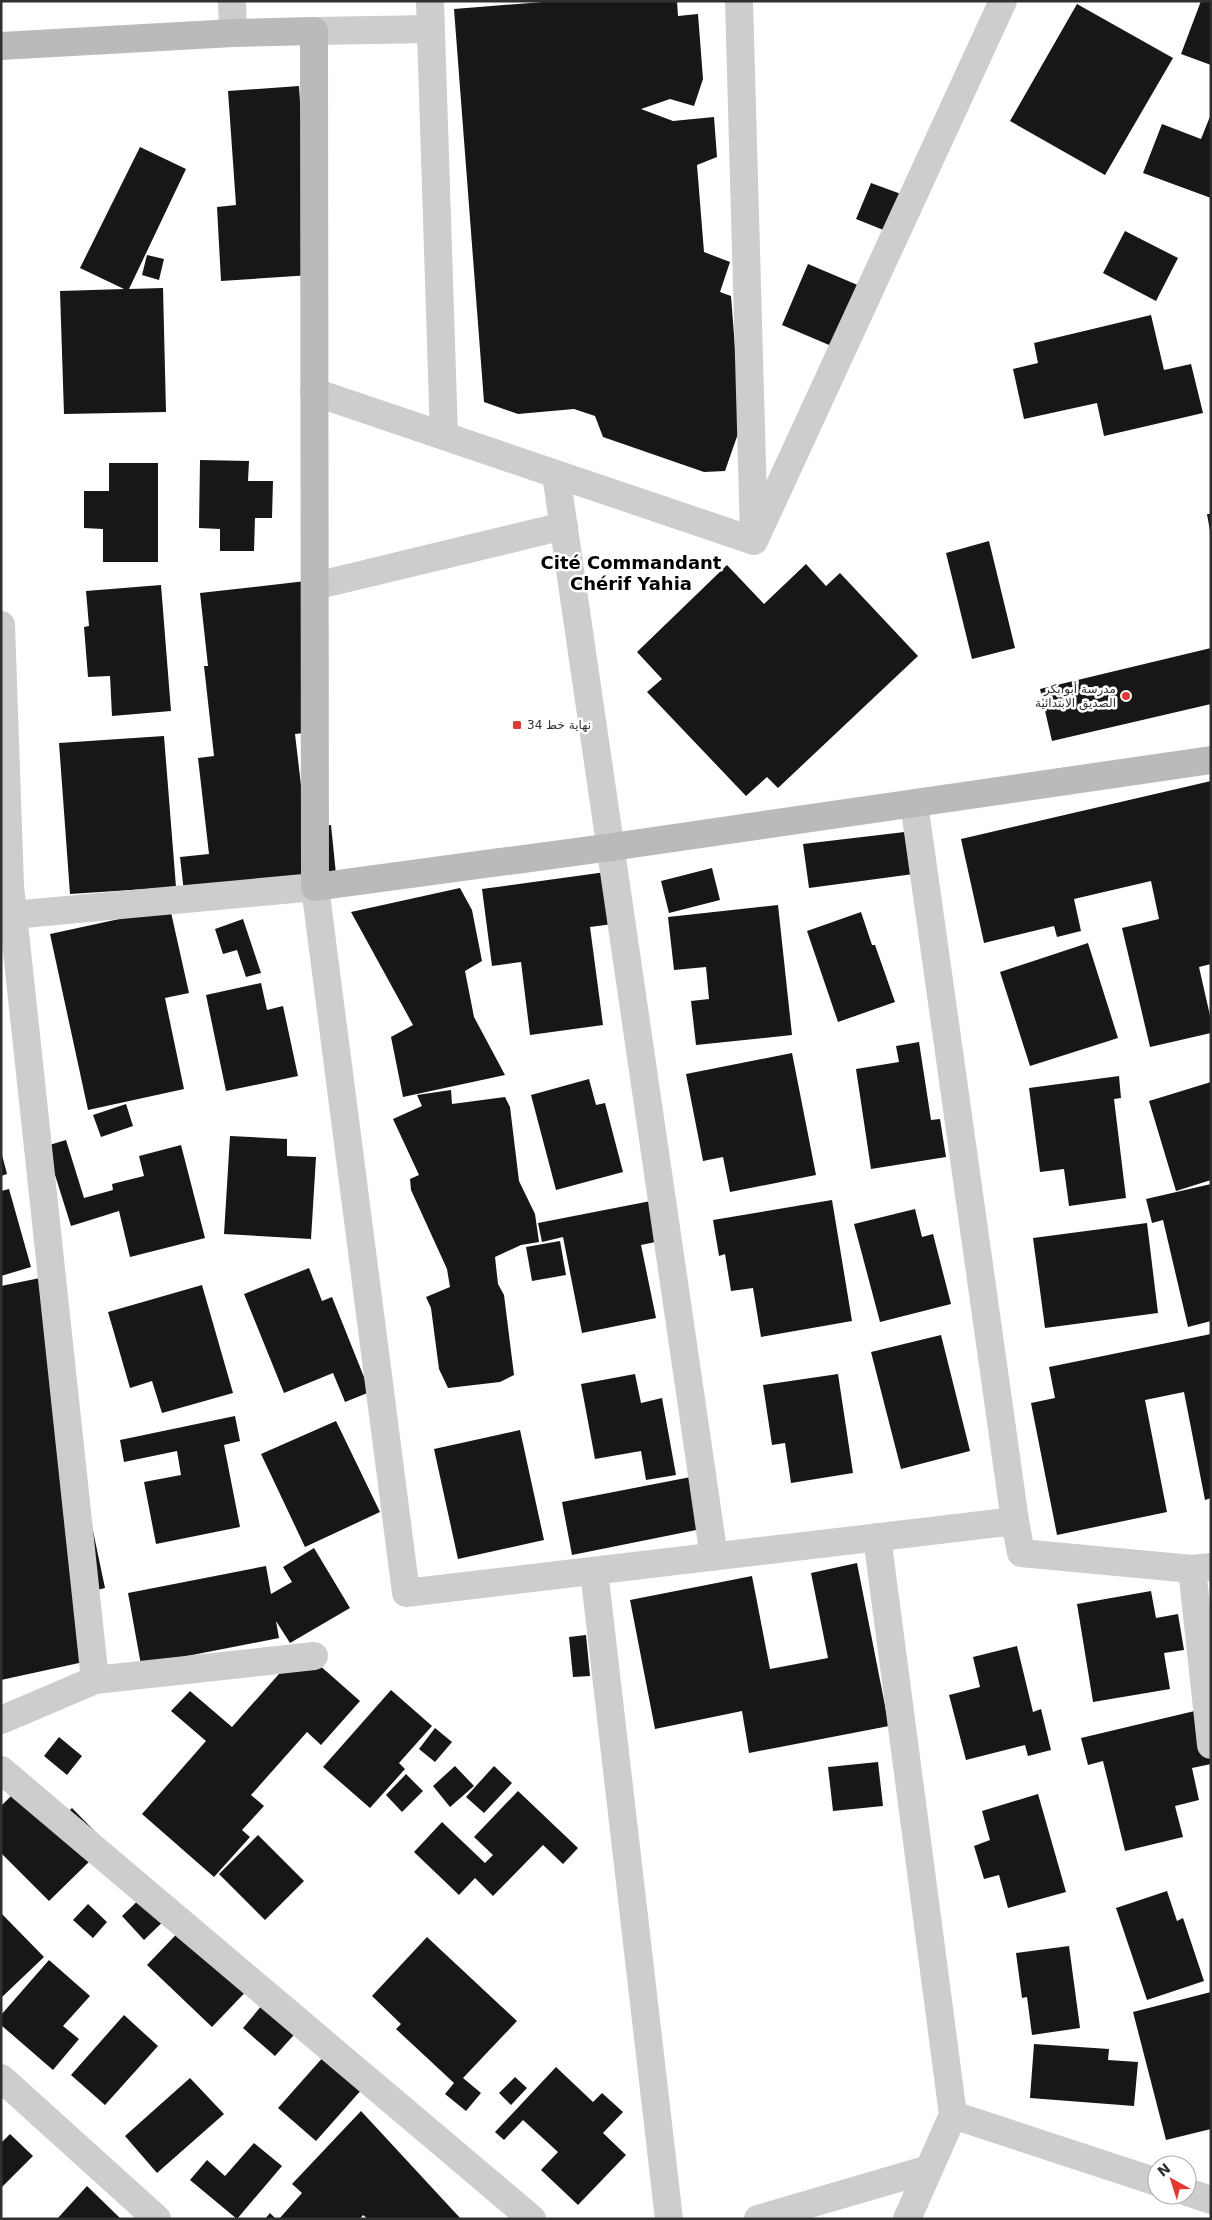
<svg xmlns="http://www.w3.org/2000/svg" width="1212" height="2220" viewBox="0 0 1212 2220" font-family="'DejaVu Sans',Cairo,sans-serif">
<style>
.building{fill:#171717}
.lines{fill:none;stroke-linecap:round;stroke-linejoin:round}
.street{stroke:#cdcdcd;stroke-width:28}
.secondary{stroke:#bababa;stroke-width:28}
.poi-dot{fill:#e93530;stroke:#fff;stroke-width:2}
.labels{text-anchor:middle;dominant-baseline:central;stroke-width:5;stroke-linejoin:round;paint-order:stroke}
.poi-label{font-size:12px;fill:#303030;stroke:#fff;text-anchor:end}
.district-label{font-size:18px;font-weight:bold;fill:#000;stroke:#fff}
</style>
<rect width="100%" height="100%" fill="#fff"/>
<path class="building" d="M556 1H677L678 16 698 14 703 79 694 106 670 99 641 109 673 121 714 117 717 157 697 165 704 252 730 262 720 292 731 296 741 425 725 471 704 472 603 437 595 416 574 409 518 414 484 402 454 9Z
M1201 1H1211V65L1181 54Z
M1077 4 1173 58 1105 175 1010 121Z
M299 86 311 275 221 281 217 207 236 205 228 91Z
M1211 114V198L1143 173 1162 124 1201 139Z
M140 147 186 169 129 289 163 288 166 412 64 414 60 291 124 289 80 268Z
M871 183 901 194 886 231 856 219Z
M1125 231 1178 258 1156 301 1103 273Z
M147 255 164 259 159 280 142 275Z
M808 264 867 289 841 350 782 325Z
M1151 315 1164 370 1191 364 1203 413 1104 436 1097 403 1024 419 1013 369 1038 363 1034 343Z
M200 460 249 461 248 481H273L272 518H255L254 551H220V529L199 528Z
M109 463H158V562H103V529L84 528V491H109Z
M1207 514H1211V531H1210Z
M989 541 1015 648 972 659 946 553Z
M806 564 826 586 840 573 918 656 778 788 767 777 746 796 647 692 662 679 637 652 727 565 764 604Z
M306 581 322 731 295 734 306 828 331 825 336 874 184 892 180 857 209 854 198 758 214 756 204 666H208L200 593Z
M161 585 171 711 112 716 110 676 88 677 84 627 89 626 86 591Z
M1211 648V704L1052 741 1040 689Z
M164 736 176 887 70 894 59 743Z
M1211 781V964L1199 967 1211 1020V1033L1150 1047 1122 928 1159 919 1151 881 1074 899 1081 931 1057 937 1054 926 984 943 961 839Z
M930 829 936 871 809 888 803 844Z
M712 868 720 900 669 913 661 881Z
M613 871 620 923 590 927 603 1025 530 1035 521 962 492 966 482 889Z
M460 888 472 910 482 961 465 971 474 1017 505 1075 403 1097 391 1037 413 1025 351 912Z
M778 905 792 1035 696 1045 691 1001 709 999 706 967 674 970 668 917Z
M170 908 189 993 165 998 184 1089 88 1110 50 934Z
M861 912 872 945H875L895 1002 838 1022 807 931Z
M243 919 261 973 246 977 237 950 223 954 215 929Z
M1088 943 1118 1038 1030 1066 1000 972Z
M261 983 267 1010 283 1006 298 1076 226 1091 206 995Z
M919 1042 931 1120 940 1119 946 1157 871 1169 856 1069 899 1062 896 1046Z
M792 1053 816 1175 730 1192 723 1157 703 1161 686 1074Z
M1119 1076 1121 1098 1114 1099 1126 1198 1069 1206 1064 1169 1040 1172 1029 1088Z
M589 1079 596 1105 605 1103 623 1172 556 1190 531 1095Z
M1211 1082V1180L1176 1191 1149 1101Z
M451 1090 452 1104 505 1097 510 1107 519 1181 535 1214 539 1242 521 1245 495 1257 498 1284 504 1295 514 1375 500 1382 448 1388 439 1369 431 1308 426 1297 450 1287 447 1269 411 1190 410 1179 419 1175 393 1119 422 1106 417 1095Z
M126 1104 133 1126 101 1137 93 1115Z
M230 1136 287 1139V1156L316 1157 311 1239 224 1234Z
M66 1140 84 1198 113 1190 112 1184 144 1176 139 1156 181 1145 205 1238 130 1257 119 1211 71 1226 46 1146Z
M1 1151 7 1174 1 1176Z
M1211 1184V1321L1188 1327 1163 1220 1152 1223 1146 1199Z
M9 1189 31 1267 1 1276V1191Z
M661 1199 670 1239 641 1245 656 1318 582 1333 563 1237 542 1242 538 1223Z
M832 1200 852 1321 761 1337 753 1288 731 1291 725 1254 719 1256 713 1220Z
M915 1209 922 1237 933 1234 951 1304 880 1322 854 1224Z
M1147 1223 1158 1313 1045 1328 1033 1238Z
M560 1241 566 1275 532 1281 526 1247Z
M309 1268 322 1301 332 1297 370 1392 345 1402 333 1373 284 1393 244 1294Z
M40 1278 105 1588 89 1592 102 1658 1 1680V1286Z
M202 1285 233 1393 162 1413 152 1381 130 1388 108 1312Z
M1211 1334V1498L1205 1500 1184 1392 1145 1400 1167 1512 1057 1535 1031 1403 1055 1398 1049 1367Z
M941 1335 970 1451 901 1469 871 1352Z
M635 1374 641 1403 662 1398 676 1475 646 1480 641 1451 595 1459 581 1384Z
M838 1374 853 1473 791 1483 785 1443 772 1445 763 1385Z
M235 1416 240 1441 224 1445 240 1527 156 1544 144 1482 181 1475 177 1451 124 1462 120 1440Z
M336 1421 380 1512 305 1547 261 1454Z
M520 1430 544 1540 458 1559 434 1449Z
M701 1475 711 1527 572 1555 562 1502Z
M314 1548 350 1608 290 1643 276 1621 279 1638 141 1665 128 1593 266 1566 271 1594 292 1582 283 1567Z
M857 1563 889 1726 749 1753 742 1711 655 1729 630 1600 752 1576 770 1669 828 1658 811 1573Z
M1151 1591 1156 1618 1178 1614 1184 1650 1164 1653 1170 1689 1093 1702 1077 1604Z
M586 1635 590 1676 573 1677 569 1637Z
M1017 1646 1033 1712 1041 1709 1051 1750 1028 1756 1025 1745 966 1760 949 1695 980 1687 973 1657Z
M301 1649 360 1701 321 1745 307 1732 251 1795 264 1806 242 1830 250 1837 214 1877 142 1814 206 1741 171 1711 190 1691 232 1727Z
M391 1690 432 1726 399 1763 405 1769 370 1808 323 1767Z
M1203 1709 1211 1740V1764L1192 1768 1199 1800 1175 1806 1183 1837 1125 1851 1103 1761 1088 1765 1081 1738Z
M435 1728 452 1742 435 1762 419 1749Z
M59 1737 82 1756 67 1775 44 1756Z
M878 1762 883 1806 833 1811 828 1767Z
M455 1766 474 1786 450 1807 433 1786Z
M494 1766 512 1783 484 1813 466 1797Z
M406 1774 423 1791 402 1812 386 1795Z
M16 1791 52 1828 72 1808 128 1865 95 1856 49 1901 1 1853V1806Z
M518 1791 578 1848 563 1864 543 1845 493 1896 475 1878 459 1895 414 1852 442 1822 485 1863 493 1855 474 1837Z
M1038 1794 1066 1892 1008 1908 999 1875 984 1879 974 1846 990 1840 982 1811Z
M258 1835 304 1881 265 1920 219 1874Z
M151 1888 174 1911 144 1940 122 1916Z
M1167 1891 1177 1921 1183 1918 1204 1981 1147 2000 1116 1908Z
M88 1904 107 1922 93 1938 73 1920Z
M1 1913 44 1957 1 1998Z
M192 1918 257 1980 212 2027 147 1965Z
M427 1937 517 2021 463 2078 481 2093 466 2111 445 2094 454 2083 396 2029 401 2024 372 1996Z
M1069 1946 1080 2028 1032 2035 1027 1997 1022 1998 1016 1953Z
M49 1960 90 1996 63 2026 79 2039 53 2070 1 2025V2015Z
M1211 1992V2129L1166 2140 1133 2012Z
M268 1998 301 2027 275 2056 243 2028Z
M124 2015 158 2046 105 2105 71 2075Z
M1034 2044 1109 2049 1108 2060 1138 2062 1134 2106 1030 2098Z
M325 2055 363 2088 316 2141 278 2108Z
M556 2067 593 2102 602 2093 623 2112 603 2133 626 2155 578 2205 541 2170 558 2152 523 2120 504 2140 495 2132Z
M515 2077 527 2088 511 2105 499 2093Z
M190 2078 224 2114 157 2173 125 2136Z
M361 2111 461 2219H368L363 2215 360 2219H279L302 2193 292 2184Z
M10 2134 33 2156 1 2188V2143Z
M254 2143 282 2166 237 2219 190 2180 207 2160 225 2176Z
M87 2186 121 2219H57Z
M270 2213 276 2219H265Z"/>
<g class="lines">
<path class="street" d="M232 1 233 33
M430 1 444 436
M739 1 754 535
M314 31 431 29
M314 392 754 541 1003 1
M556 474 714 1557
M315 586 564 526
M1 625 10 886 95 1680
M13 915 315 887 406 1593 1015 1521 914 803
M1015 1521 1021 1553 1192 1569 1211 1567
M877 1537 953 2115 907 2219
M1192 1569 1211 1745
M594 1571 669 2219
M1 1720 95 1680 314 1656
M1 1770 532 2219
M1 2078 157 2219
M953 2115 1157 2182
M1187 2192 1211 2200
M758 2219 929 2169"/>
<path class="secondary" d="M1 46 233 33 314 31 315 887 612 847 1211 760"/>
</g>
<g class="poi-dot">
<circle cx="1126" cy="696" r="5"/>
<rect x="512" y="720" width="10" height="10" rx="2.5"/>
</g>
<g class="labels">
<g class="poi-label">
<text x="1116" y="689">مدرسة أبو بكر<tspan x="1116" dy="14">الصديق الابتدائية</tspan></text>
<text x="527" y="725" text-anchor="start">نهاية خط 34</text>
</g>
<g class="district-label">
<text x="631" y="562">Cité Commandant<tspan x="631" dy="21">Chérif Yahia</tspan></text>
</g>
</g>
<rect width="1212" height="2220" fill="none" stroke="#303030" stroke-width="5"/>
<g transform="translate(1172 2180) rotate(321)"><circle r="24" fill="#ffffff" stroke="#acacac"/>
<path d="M0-4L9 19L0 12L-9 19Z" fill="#e93530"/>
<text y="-8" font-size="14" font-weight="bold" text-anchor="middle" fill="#303030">N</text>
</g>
</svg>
